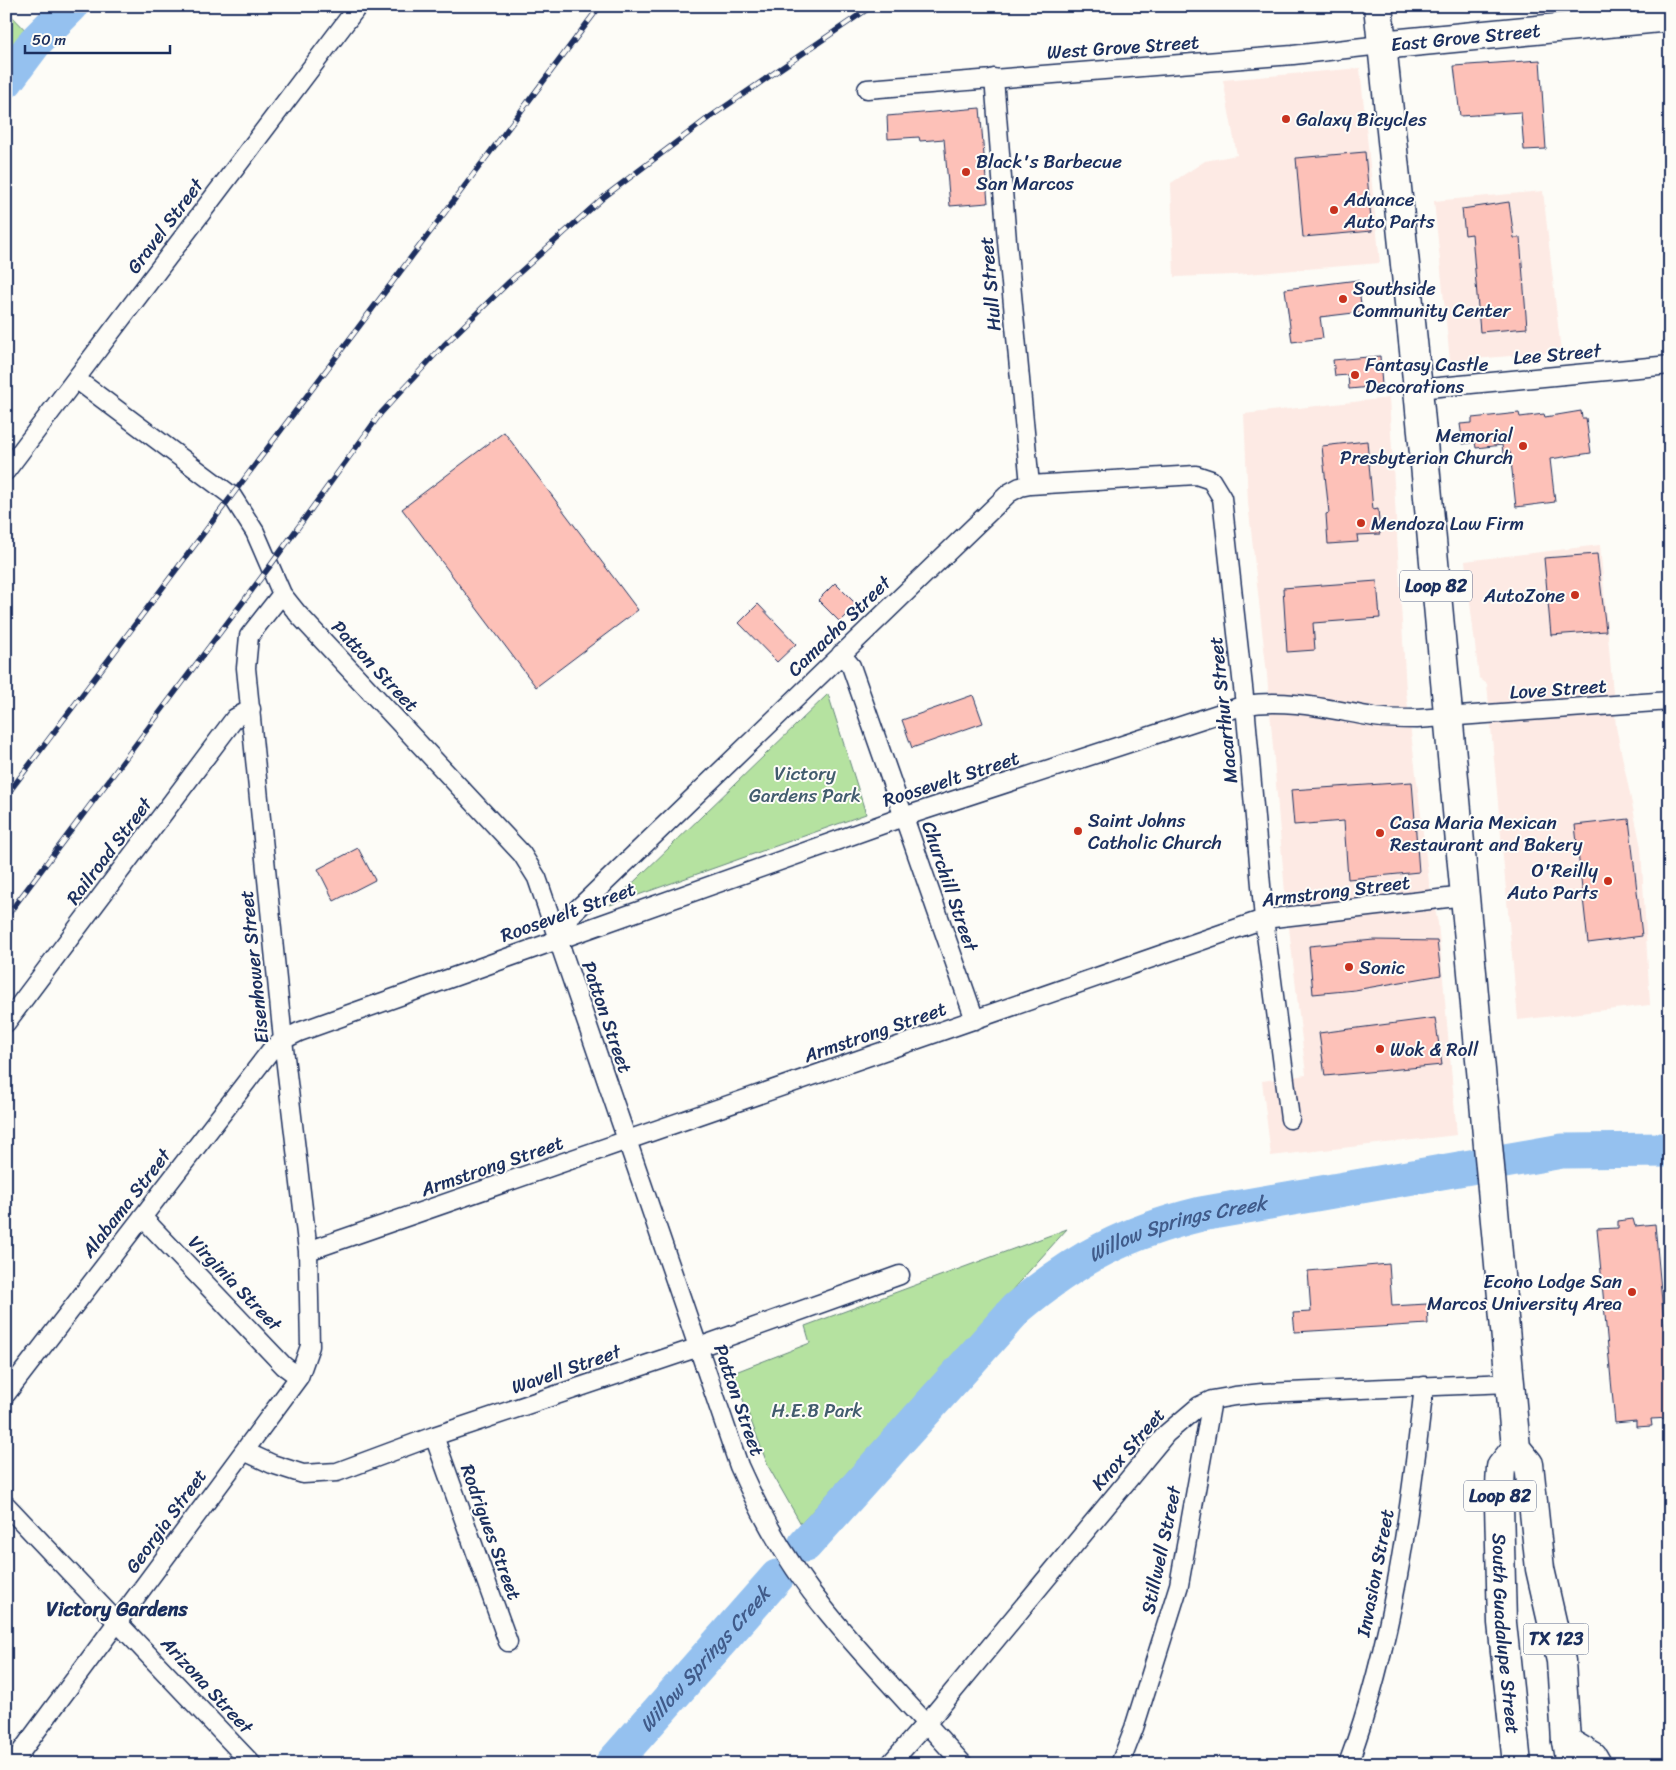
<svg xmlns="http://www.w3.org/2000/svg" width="1676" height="1770" viewBox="0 0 1676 1770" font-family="Sriracha,sans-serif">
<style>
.built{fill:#fdeae4}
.green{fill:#b5e2a0;stroke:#68887f}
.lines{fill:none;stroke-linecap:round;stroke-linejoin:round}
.river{stroke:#95c1ef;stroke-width:35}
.building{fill:#fdc1b8;stroke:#1b2f5e}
.minor-casing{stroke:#1b2f5e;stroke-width:21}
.primary-casing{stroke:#1b2f5e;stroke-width:31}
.minor{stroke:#fdfcf7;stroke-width:18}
.primary{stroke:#fdfcf7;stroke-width:28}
.rail-casing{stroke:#1b2f5e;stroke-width:5.5}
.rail{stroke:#fdfcf7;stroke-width:4;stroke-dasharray:11;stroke-linecap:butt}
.poi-dot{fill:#c8321e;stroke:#fdfcf7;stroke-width:2}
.labels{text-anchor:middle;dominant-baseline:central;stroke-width:4;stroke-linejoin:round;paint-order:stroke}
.shield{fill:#fdfcf7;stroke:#5f6c8c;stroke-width:1}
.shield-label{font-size:18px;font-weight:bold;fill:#1b2f5e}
.street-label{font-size:19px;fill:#1b2f5e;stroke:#fdfcf7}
.poi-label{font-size:19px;fill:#1b2f5e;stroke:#fdfcf7;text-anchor:start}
.park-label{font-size:19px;fill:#425c6e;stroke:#fdfcf7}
.water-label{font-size:20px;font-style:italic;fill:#405b8a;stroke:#fdfcf7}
.neighbourhood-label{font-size:20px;font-weight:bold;fill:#1b2f5e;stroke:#fdfcf7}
</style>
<rect width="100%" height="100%" fill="#fdfcf7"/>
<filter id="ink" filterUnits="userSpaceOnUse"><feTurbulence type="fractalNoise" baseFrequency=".02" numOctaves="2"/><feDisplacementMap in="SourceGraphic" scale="10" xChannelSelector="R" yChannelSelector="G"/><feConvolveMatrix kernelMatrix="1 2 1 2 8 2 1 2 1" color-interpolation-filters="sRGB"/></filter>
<g filter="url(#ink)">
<path class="built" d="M1360 68 1380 263 1235 275 1174 277 1171 183 1205 161 1237 155 1223 80Z
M1543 191 1561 352 1450 361 1434 201Z
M1389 398 1406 691 1429 882 1438 923 1457 1135 1271 1156 1262 1081 1306 1075 1285 893 1267 675 1248 503 1244 414Z
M1600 545 1616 727 1641 847 1650 1005 1518 1020 1487 684 1479 678 1465 561Z"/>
<path class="green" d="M6 10 36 41 6 81Z
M828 694 866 814 610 905Z
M1067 1229 801 1524 768 1466 733 1373 810 1343 805 1326Z"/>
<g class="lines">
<g class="river">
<path d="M6 81 36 41 71 6"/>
<path id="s1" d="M805 1545 1017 1308C1076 1258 1127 1232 1201 1214L1562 1151 1670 1150"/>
<path id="s2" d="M612 1764 777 1577"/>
</g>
</g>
<path class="building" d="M1540 60 1546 149 1524 150 1521 112 1460 116 1454 66Z
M980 108 988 203 950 206 944 139 920 141 919 137 888 139 887 116Z
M1365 152 1372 231 1303 237 1296 158Z
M1509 202 1514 238H1520L1527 328 1480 332 1472 234 1465 235 1462 209Z
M1358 280 1362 312 1320 317 1323 338 1292 342 1285 289Z
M1380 356 1382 386 1349 389 1348 375 1335 376 1333 360Z
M1581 411 1582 418H1586L1591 453 1550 459 1555 502 1516 507 1510 452 1503 453 1502 445 1476 448 1475 442 1463 444 1460 424 1472 423V418L1519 413 1520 417 1544 414 1545 417Z
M504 432 638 610 536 687 402 509Z
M1367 441 1373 510 1378 509 1380 534 1357 535 1358 542 1328 544 1326 514 1329 513 1322 446Z
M1597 554 1606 631 1551 635 1544 558Z
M1377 581 1380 618 1313 623 1315 650 1287 652 1283 588Z
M835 583 857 605 840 622 818 600Z
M758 604 796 644 777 662 739 623Z
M973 695 983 723 912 748 902 720Z
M1412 782 1419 872 1348 879 1344 821 1294 825 1291 790Z
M1629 819 1642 936 1588 943 1575 825Z
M358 848 375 880 334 901 318 869Z
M1374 940 1437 941 1441 975 1355 990 1313 994 1309 946Z
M1435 1018 1442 1065 1325 1076 1319 1033Z
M1633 1219 1635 1226 1655 1224 1670 1389V1418L1651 1419 1652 1426 1636 1427V1421L1615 1423 1597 1229 1618 1228V1221Z
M1389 1264 1392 1306 1427 1304 1428 1324 1295 1332 1293 1313 1311 1312 1308 1271Z"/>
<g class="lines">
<defs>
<path id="minor" d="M994 78 1007 241 1030 485
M867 89 1293 55 1381 45
M76 379 232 496 255 532 282 594 298 614 522 854 537 878 739 1466C762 1518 791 1569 828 1613 870 1665 918 1713 963 1764
M1418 389 1670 365
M6 471 358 6
M841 654 851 666 975 1020
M558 938 573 913 588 899 1009 493 1020 487 1030 485 1196 475 1211 480 1222 498 1245 705 1264 919 1290 1119
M6 1023 235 718 251 709
M142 1217 284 1366 299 1377
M308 1251 1264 919 1465 896
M6 1394 271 1050 283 1040 299 1032 903 817 1245 705C1290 698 1331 710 1374 717 1388 719 1403 719 1417 719L1670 701
M434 1436 508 1642
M244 1451 272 1464 303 1474 337 1472 434 1436 699 1347 900 1275
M6 1505 252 1764
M12 1764 299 1377 310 1346 308 1251 283 1040 246 668 249 636 282 594
M890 1764 936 1712 1166 1434 1199 1406 1212 1400 1235 1396 1262 1393 1510 1383
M1120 1764 1134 1728 1179 1585 1212 1400
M1348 1764C1393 1643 1410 1513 1424 1386"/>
<g id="primary">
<path d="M1378 6 1418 389 1516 1448 1529 1464 1540 1569 1561 1661 1566 1741 1570 1764"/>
<path id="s3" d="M1381 45 1670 17"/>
<path id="s4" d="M1516 1448 1501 1467 1499 1505 1502 1623 1517 1764"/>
<path d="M1566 1741 1593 1757 1597 1764"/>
</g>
</defs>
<use href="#minor" class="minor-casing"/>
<use href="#primary" class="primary-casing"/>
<use href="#minor" class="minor"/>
<use href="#primary" class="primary"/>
<defs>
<path id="rail" d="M6 796 600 6
M6 917 270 566 381 413 444 345 509 282 604 197 707 119 872 6"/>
</defs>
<use href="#rail" class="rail-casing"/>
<use href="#rail" class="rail"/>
</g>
</g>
<g class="poi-dot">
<circle cx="1286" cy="119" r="5"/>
<circle cx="966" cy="172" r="5"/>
<circle cx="1334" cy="210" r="5"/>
<circle cx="1343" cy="299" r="5"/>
<circle cx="1355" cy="375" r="5"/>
<circle cx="1523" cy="446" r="5"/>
<circle cx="1361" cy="523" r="5"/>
<circle cx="1575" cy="595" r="5"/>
<circle cx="1078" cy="831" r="5"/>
<circle cx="1380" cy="833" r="5"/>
<circle cx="1608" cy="881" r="5"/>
<circle cx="1349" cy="967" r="5"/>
<circle cx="1380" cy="1049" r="5"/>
<circle cx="1632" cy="1292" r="5"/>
</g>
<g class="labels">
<g class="shield">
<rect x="1400" y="570.5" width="72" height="31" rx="4"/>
<rect x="1464" y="1480.5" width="72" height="31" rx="4"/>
<rect x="1523.5" y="1623.5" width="65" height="31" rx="4"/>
</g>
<g class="shield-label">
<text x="1436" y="586">Loop 82</text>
<text x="1500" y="1496">Loop 82</text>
<text x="1556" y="1639">TX 123</text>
</g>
<g class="street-label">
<text stroke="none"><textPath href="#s3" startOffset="85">East Grove Street</textPath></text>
<text transform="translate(1123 47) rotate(-4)">West Grove Street</text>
<text transform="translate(165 226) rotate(-53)">Gravel Street</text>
<text transform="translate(990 284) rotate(-95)">Hull Street</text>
<text transform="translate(1557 354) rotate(-5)">Lee Street</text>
<text transform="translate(839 626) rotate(-44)">Camacho Street</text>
<text transform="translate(375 666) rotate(47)">Patton Street</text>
<text transform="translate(1558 689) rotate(-4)">Love Street</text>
<text transform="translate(1223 710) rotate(-96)">Macarthur Street</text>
<text transform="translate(951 779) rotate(-18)">Roosevelt Street</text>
<text transform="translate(109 851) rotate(-53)">Railroad Street</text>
<text transform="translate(950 886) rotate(71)">Churchill Street</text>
<text transform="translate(1336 891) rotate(-7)">Armstrong Street</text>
<text transform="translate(568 912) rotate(-20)">Roosevelt Street</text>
<text transform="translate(254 967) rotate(-96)">Eisenhower Street</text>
<text transform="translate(607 1017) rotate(71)">Patton Street</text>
<text transform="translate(875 1032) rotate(-19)">Armstrong Street</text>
<text transform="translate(492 1166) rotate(-19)">Armstrong Street</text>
<text transform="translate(126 1203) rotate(-52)">Alabama Street</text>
<text transform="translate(235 1283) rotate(46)">Virginia Street</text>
<text transform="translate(566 1369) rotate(-19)">Wavell Street</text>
<text transform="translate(739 1400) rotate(71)">Patton Street</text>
<text transform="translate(1128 1449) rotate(-49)">Knox Street</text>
<text transform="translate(166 1521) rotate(-54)">Georgia Street</text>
<text transform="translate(491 1532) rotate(70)">Rodrigues Street</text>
<text transform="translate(1161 1550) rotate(-78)">Stillwell Street</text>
<text transform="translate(1375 1573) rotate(-79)">Invasion Street</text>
<text stroke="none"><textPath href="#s4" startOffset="191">South Guadalupe Street</textPath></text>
<text transform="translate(207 1685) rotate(47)">Arizona Street</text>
</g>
<g class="poi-label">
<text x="1296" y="119">Galaxy Bicycles</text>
<text x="976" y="161">Black's Barbecue<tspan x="976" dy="22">San Marcos</tspan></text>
<text x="1344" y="199">Advance<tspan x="1344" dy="22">Auto Parts</tspan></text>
<text x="1353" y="288">Southside<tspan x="1353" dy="22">Community Center</tspan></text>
<text x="1365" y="364">Fantasy Castle<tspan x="1365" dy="22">Decorations</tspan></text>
<text x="1513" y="435" text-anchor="end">Memorial<tspan x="1513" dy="22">Presbyterian Church</tspan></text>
<text x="1371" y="523">Mendoza Law Firm</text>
<text x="1565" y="595" text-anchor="end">AutoZone</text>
<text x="1088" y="820">Saint Johns<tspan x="1088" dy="22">Catholic Church</tspan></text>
<text x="1390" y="822">Casa Maria Mexican<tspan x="1390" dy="22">Restaurant and Bakery</tspan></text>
<text x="1598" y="870" text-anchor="end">O'Reilly<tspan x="1598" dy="22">Auto Parts</tspan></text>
<text x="1359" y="967">Sonic</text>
<text x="1390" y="1049">Wok &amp; Roll</text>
<text x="1622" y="1281" text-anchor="end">Econo Lodge San<tspan x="1622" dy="22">Marcos University Area</tspan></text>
</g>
<g class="park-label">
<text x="805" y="773">Victory<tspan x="805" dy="22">Gardens Park</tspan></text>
<text x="817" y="1410">H.E.B Park</text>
</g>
<g class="water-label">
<text stroke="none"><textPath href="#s1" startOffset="500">Willow Springs Creek</textPath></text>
<text stroke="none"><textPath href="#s2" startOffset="140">Willow Springs Creek</textPath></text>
</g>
<g class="neighbourhood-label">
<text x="117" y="1609">Victory Gardens</text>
</g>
</g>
<rect width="1676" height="1770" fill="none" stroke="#fdfcf7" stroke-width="25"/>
<rect x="12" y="12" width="1651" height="1745" fill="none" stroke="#1b2f5e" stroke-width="2" filter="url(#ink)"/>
<path d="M25 45v8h145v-8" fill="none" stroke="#1b2f5e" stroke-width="2.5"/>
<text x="32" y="45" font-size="15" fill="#1b2f5e" stroke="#fdfcf7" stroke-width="4" paint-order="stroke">50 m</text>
</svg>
